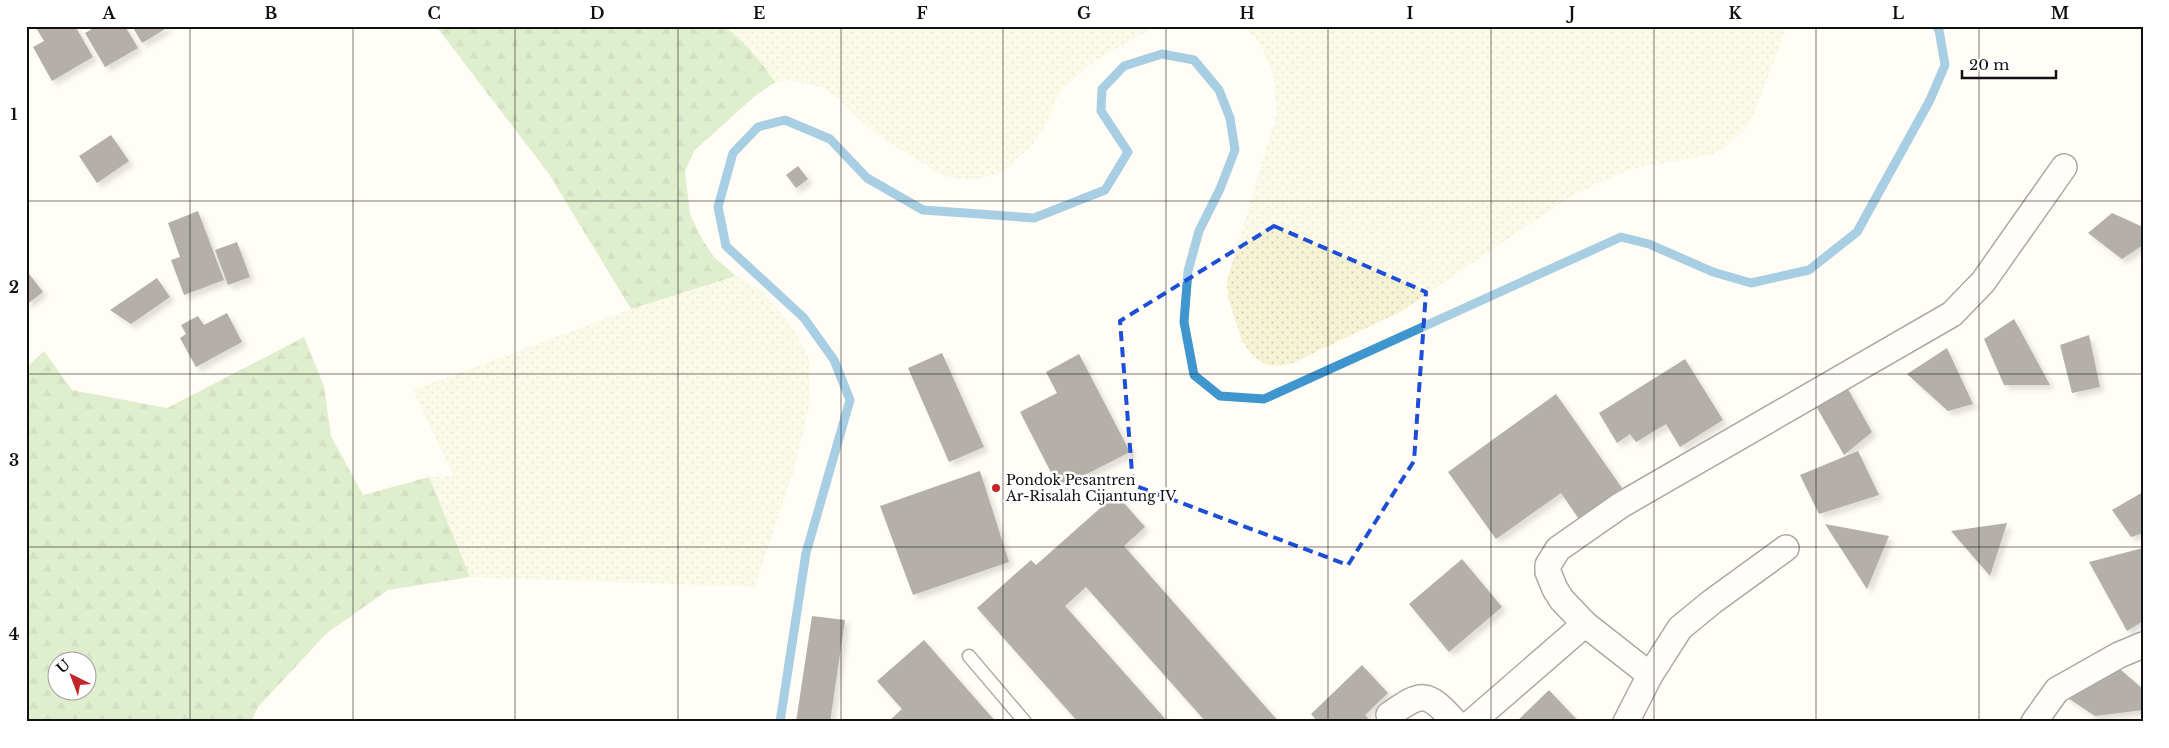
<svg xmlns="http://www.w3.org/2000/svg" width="2169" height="748" viewBox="0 0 2169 748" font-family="'Libre Baskerville',serif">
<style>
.farmland{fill:url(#farmland-dots)}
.forest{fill:url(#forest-firs);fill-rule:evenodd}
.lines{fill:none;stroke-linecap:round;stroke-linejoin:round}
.stream{stroke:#3f96cf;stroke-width:9}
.building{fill:#5a524d;filter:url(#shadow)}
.lane-casing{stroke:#444;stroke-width:15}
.street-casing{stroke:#444;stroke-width:28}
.lane{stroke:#fff;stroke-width:12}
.street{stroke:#fff;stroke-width:25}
.marked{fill:none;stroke:#1d4ed8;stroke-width:4;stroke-dasharray:10 6;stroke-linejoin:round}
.grid{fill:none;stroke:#111;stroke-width:1;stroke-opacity:0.55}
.poi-dot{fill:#c4262e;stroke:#fff;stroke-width:2}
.labels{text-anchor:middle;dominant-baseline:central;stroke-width:5;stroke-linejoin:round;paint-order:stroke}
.poi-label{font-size:14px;fill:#111;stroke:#fff;text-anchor:start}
.neatline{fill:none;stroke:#111;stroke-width:2}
.grid-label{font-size:16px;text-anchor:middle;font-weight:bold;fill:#111}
</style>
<defs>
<pattern id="farmland-dots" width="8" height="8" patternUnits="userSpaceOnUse" patternTransform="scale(1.25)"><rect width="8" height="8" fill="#f6f3d4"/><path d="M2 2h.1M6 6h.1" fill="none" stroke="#d2cfb5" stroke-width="1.8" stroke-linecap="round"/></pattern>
<pattern id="forest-firs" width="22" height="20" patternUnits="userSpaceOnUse" patternTransform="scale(1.25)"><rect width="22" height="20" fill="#b9dc9c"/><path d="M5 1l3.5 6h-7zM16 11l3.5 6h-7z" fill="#9ebc85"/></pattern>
<filter id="shadow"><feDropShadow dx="4.5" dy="4.5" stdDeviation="2.5" flood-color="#0004"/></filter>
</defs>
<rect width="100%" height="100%" fill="#fffdf5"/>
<path class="farmland" d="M723 26H1157L1097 59 1065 86 1057 97 1048 121 1033 144 1003 171 978 179 952 178 940 174 874 133 835 96 824 88 785 80 775 82 754 52Z
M1244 26H1787L1752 119 1745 130 1722 149 1709 155 1631 169 1603 181 1568 198 1402 311 1293 363 1279 366 1266 365 1251 354 1242 341 1228 297 1227 281 1277 113 1273 72 1259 42Z
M736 276 759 289 775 306 793 327 809 360 810 403 796 463 755 587 470 577 429 477 454 476 413 390 631 309Z"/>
<path class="forest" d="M436 26H723C747 43 758 58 775 82L755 96 694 151 685 171 690 214 702 239 714 257 736 276 631 309 549 174Z
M304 337 324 386 331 436 363 495 429 477 470 577 388 590 327 633 258 707 251 722H26V368L44 351 72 390 167 408ZM58 660H88V690H58Z"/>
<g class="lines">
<path class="stream" d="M780 722 806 553 850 400 834 360 804 318 726 246 718 207 733 153 758 127 785 120 830 139 867 178 923 210 1034 218 1105 190 1128 152 1101 111 1102 89 1124 66 1162 54 1194 60 1219 90 1230 118 1235 150 1220 189 1199 231 1188 271 1184 322 1194 375 1220 396 1264 399 1621 237 1649 244 1713 272 1751 283 1809 270 1857 232 1930 100 1945 65 1939 30 1936 26"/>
</g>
<path class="building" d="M35 26H75L93 57 52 81 33 47 44 41Z
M97 26H125L138 48 105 67 85 33Z
M132 26H170L142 43Z
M111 135 129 161 97 183 79 156Z
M798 166 808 179 796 188 786 175Z
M198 211 224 280 184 295 171 260 180 257 168 223Z
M2112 213 2143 227V245L2122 259 2088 233Z
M237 242 250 277 228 285 215 250Z
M26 270 43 292 26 305Z
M157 278 170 297 131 324 110 310Z
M227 313 242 342 196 367 180 338 186 334 181 325 198 316 204 325Z
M2014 319 2050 385H2004L1984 339Z
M2089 335 2100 387 2072 393 2060 345Z
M1947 348 1973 404 1948 411 1907 374Z
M942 353 984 447 949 462 908 368Z
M1079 354 1130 452 1059 488 1020 412 1057 393 1046 372Z
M1685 359 1723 420 1680 447 1666 424 1636 442 1630 434 1617 443 1599 413Z
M1845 384 1872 432 1844 455 1816 406Z
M1556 394 1622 488 1579 519 1561 493 1496 539 1448 472Z
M1858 451 1879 495 1819 514 1800 475Z
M980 471 1009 562 913 595 880 506Z
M2143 492V533L2131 537 2112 510Z
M1116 494 1145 527 1124 546 1279 722H1206L1086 587 1065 606 1168 722H1078L977 608 1031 560 1036 565Z
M2007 523 1990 576 1951 531Z
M1825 524 1889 536 1867 589Z
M2143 548V621L2127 631 2089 562Z
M1462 559 1502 607 1449 652 1409 604Z
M812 616 845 620 830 722H796Z
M924 640 996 722H888L902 709 877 681Z
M2114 664 2143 689V710L2095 716 2059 692Z
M1362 665 1388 693 1365 715 1371 722H1318L1311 714Z
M1549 690 1579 722H1516Z"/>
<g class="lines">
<defs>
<path id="lane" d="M969 656 1025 722"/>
<path id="street" d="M1650 675 1585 624 1562 600 1555 589 1548 572V565L1558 549 1621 505 1952 314 1983 282 2064 167
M1389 715C1422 692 1426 690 1455 722
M1472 722 1585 624
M1626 722 1650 675 1680 628 1713 601 1786 548
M2034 722 2057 690 2119 655 2143 645"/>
</defs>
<use href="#lane" class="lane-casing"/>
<use href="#street" class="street-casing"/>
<use href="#lane" class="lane"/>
<use href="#street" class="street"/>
</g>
<path d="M0 0H2169V748H0ZM1274 226 1426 292 1414 461 1348 565 1133 485 1120 321Z" fill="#fffdf5" fill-opacity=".55" fill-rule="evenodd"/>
<path class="marked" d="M1274 226 1426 292 1414 461 1348 565 1133 485 1120 321Z"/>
<path class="grid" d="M190 26V722M353 26V722M515 26V722M678 26V722M841 26V722M1003 26V722M1166 26V722M1328 26V722M1491 26V722M1654 26V722M1816 26V722M1979 26V722M26 201H2143M26 374H2143M26 547H2143"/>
<circle class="poi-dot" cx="996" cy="488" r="5"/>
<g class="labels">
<g class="poi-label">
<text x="1006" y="480">Pondok Pesantren<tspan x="1006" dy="16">Ar-Risalah Cijantung IV</tspan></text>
</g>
</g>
<rect width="2169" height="748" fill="none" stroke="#ffffff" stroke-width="55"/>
<g transform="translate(72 676) rotate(318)"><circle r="24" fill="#ffffff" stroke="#a0a0a0"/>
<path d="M0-4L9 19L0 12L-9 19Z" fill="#c4262e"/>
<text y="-8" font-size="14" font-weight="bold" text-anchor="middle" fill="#111111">U</text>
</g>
<path d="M1962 70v8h94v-8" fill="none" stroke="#111111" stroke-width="2.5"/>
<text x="1969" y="70" font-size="15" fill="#111111" stroke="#ffffff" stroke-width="4" paint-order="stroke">20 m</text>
<rect x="28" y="28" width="2114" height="692" class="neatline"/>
<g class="grid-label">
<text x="109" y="19">A</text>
<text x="271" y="19">B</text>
<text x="434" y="19">C</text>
<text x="597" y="19">D</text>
<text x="759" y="19">E</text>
<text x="922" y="19">F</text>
<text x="1084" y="19">G</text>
<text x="1247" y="19">H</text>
<text x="1410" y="19">I</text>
<text x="1572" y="19">J</text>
<text x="1735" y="19">K</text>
<text x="1898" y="19">L</text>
<text x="2060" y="19">M</text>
<text x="14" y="120">1</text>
<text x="14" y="293">2</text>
<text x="14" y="466">3</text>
<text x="14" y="640">4</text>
</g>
</svg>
